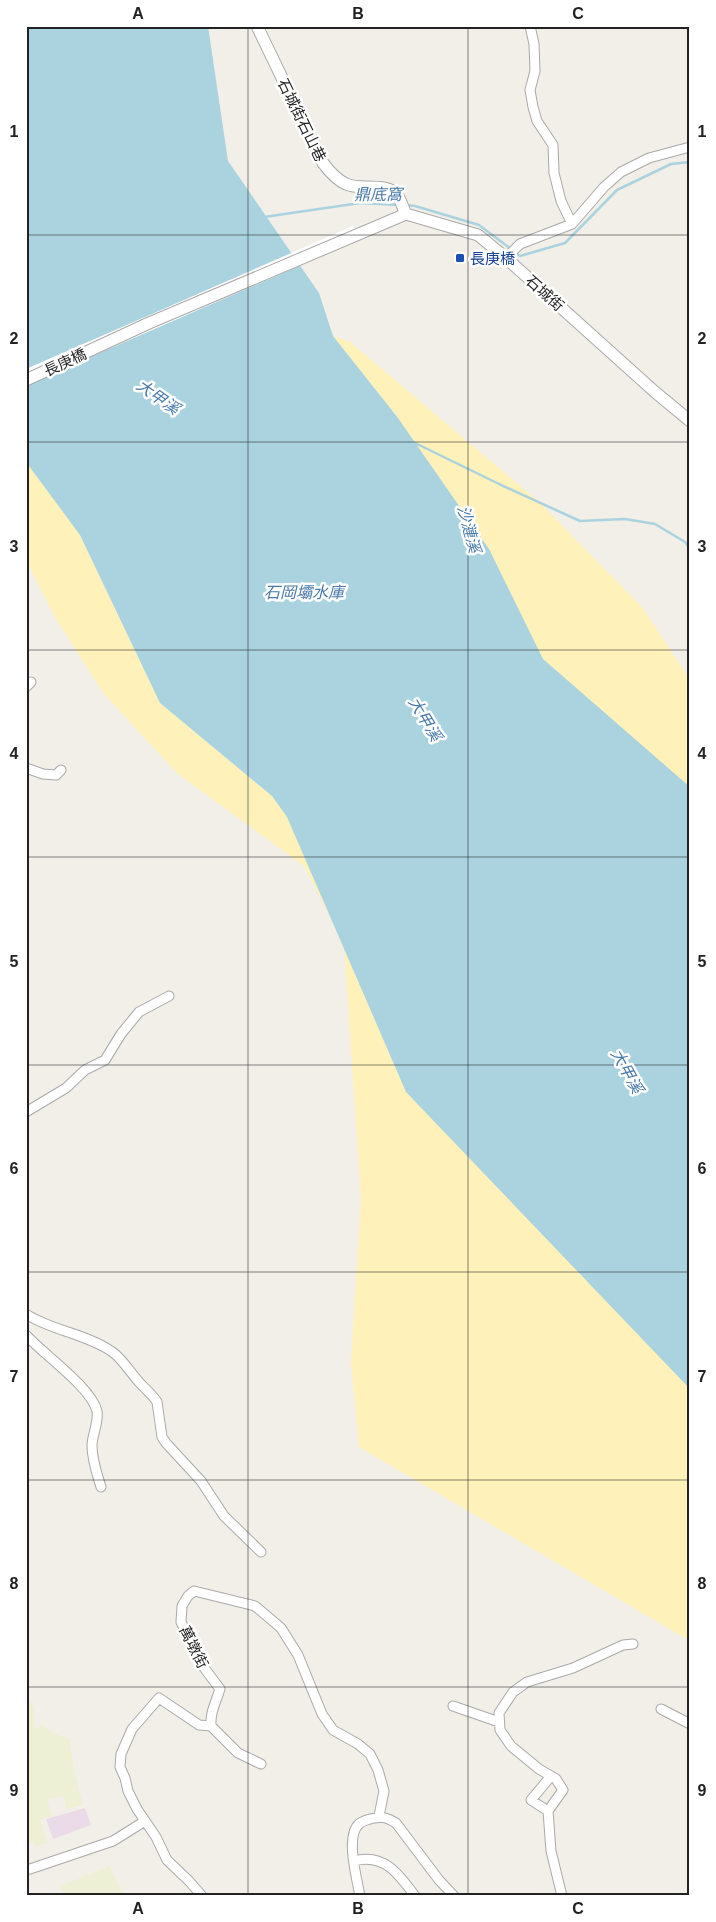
<svg xmlns="http://www.w3.org/2000/svg" width="716" height="1922" viewBox="0 0 716 1922" font-family="Helvetica,'Noto Sans TC',sans-serif">
<style>
.industrial{fill:#ebdbe8}
.farmland{fill:#eef0d5}
.sand{fill:#fff1ba}
.water{fill:#aad3df}
.pier{fill:#fff}
.lines{fill:none;stroke-linecap:round;stroke-linejoin:round}
.stream{stroke:#aad3df;stroke-width:2.5}
.minor-casing{stroke:#a9a9a9;stroke-width:11}
.tertiary-casing{stroke:#a9a9a9;stroke-width:13}
.minor{stroke:#fff;stroke-width:9}
.tertiary{stroke:#fff;stroke-width:11}
.grid{fill:none;stroke:#222;stroke-width:1;stroke-opacity:0.55}
.transit-dot{fill:#1a4fb4;stroke:#fff;stroke-width:2}
.labels{text-anchor:middle;dominant-baseline:central;stroke-width:5;stroke-linejoin:round;paint-order:stroke}
.street-label{font-size:15px;fill:#222;stroke:#fff}
.transit-label{font-size:15px;fill:#164399;stroke:#fff;text-anchor:start}
.water-label{font-size:16px;font-style:italic;fill:#4a7aab;stroke:#fff}
.neatline{fill:none;stroke:#222;stroke-width:2}
.grid-label{font-size:16px;text-anchor:middle;font-weight:bold;fill:#222}
</style>
<rect width="100%" height="100%" fill="#f2efe9"/>
<path class="industrial" d="M85 1808 91 1825 53 1839 46 1819Z"/>
<path class="farmland" d="M26 1695 34 1707 35 1727 38 1729 40 1724 56 1734 70 1739 73 1765 83 1805 66 1809 64 1797 47 1799 52 1816 40 1820 48 1843 37 1846 26 1840Z
M110 1866 124 1896 92 1894 65 1896 60 1886Z"/>
<path class="sand" d="M333 336 350 342 539 502 642 607 690 680V1641L359 1447 351 1362 361 1199 344 944 304 866 178 774 104 694 56 619 26 560V462L80 535 160 703 272 796 287 816 398 418Z"/>
<path class="water" d="M26 26H208L228 161 319 293 333 336 398 418 489 549 543 659 690 787V1389L406 1092 287 817 272 796 160 703 80 535 26 462Z"/>
<path class="pier" d="M353 226 359 240 26 385V369Z"/>
<g class="lines">
<path class="stream" d="M405 205 415 206 479 225 511 249
M264 217 360 203 399 205
M515 253 520 256 565 243 617 190 671 164 690 162
M413 442 499 484 580 521 625 519 655 524 685 542 690 549"/>
<defs>
<path id="minor" d="M530 26 534 44 535 71 530 90 533 107 537 121 553 145 554 173 561 201 572 224
M506 258 520 244 572 224 604 187 621 172 649 158 690 147
M26 687 31 682
M26 768 43 774 56 775 61 770
M26 1112 66 1088 85 1070 105 1060 121 1034 139 1012 169 996
M26 1314C50 1330 86 1334 111 1351 122 1358 130 1372 139 1382 145 1389 153 1395 157 1402L162 1437 166 1443 201 1481 224 1516 261 1552
M26 1335C43 1354 91 1387 97 1411 99 1423 92 1434 92 1446 92 1460 97 1474 101 1487
M453 1706 499 1722
M661 1709 690 1724
M211 1726 238 1753 261 1764
M548 1811 531 1800 551 1776
M354 1861C384 1853 399 1874 415 1896
M30 1869 113 1841 145 1821
M202 1896 189 1881 167 1860 156 1837 137 1809 128 1791 125 1778 120 1767 121 1754 132 1729 159 1698 199 1725 211 1726C210 1712 216 1702 220 1689L202 1665 181 1622 182 1606 188 1596 194 1591 255 1606 281 1628 298 1655 322 1714 333 1730 358 1744 370 1754 378 1770 384 1791 379 1816
M360 1896C357 1879 345 1836 359 1824 362 1821 367 1820 370 1819 381 1816 386 1817 396 1823L439 1880 454 1896
M562 1896 551 1851 548 1811 563 1790 556 1779 539 1769 511 1746 500 1730 499 1713 513 1692 527 1682 573 1668 623 1645 633 1644"/>
<path id="tertiary" d="M257 26 323 163C329 171 337 180 346 184 360 191 387 181 398 196 401 201 403 208 406 214
M26 380 149 323 406 214 478 235 506 258 655 392 690 421"/>
</defs>
<use href="#minor" class="minor-casing"/>
<use href="#tertiary" class="tertiary-casing"/>
<use href="#minor" class="minor"/>
<use href="#tertiary" class="tertiary"/>
</g>
<path class="grid" d="M248 26V1896M468 26V1896M26 235H690M26 442H690M26 650H690M26 857H690M26 1065H690M26 1272H690M26 1480H690M26 1687H690"/>
<rect class="transit-dot" x="455" y="253" width="10" height="10" rx="2.5"/>
<g class="labels">
<g class="street-label">
<text transform="translate(302 120) rotate(64)">石城街石山巷</text>
<text transform="translate(545 293) rotate(42)">石城街</text>
<text transform="translate(65 362) rotate(-25)">長庚橋</text>
<text transform="translate(194 1647) rotate(63)">萬墩街</text>
</g>
<g class="transit-label">
<text x="470" y="258">長庚橋</text>
</g>
<g class="water-label">
<text x="378" y="194">鼎底窩</text>
<text transform="translate(158 397) rotate(35)">大甲溪</text>
<text transform="translate(469 529) rotate(75)">沙漣溪</text>
<text x="304" y="592">石岡壩水庫</text>
<text transform="translate(425 719) rotate(59)">大甲溪</text>
<text transform="translate(627 1071) rotate(61)">大甲溪</text>
</g>
</g>
<rect width="716" height="1922" fill="none" stroke="#ffffff" stroke-width="55"/>
<rect x="28" y="28" width="660" height="1866" class="neatline"/>
<g class="grid-label">
<text x="138" y="19">A</text>
<text x="358" y="19">B</text>
<text x="578" y="19">C</text>
<text x="14" y="137">1</text>
<text x="702" y="137">1</text>
<text x="14" y="344">2</text>
<text x="702" y="344">2</text>
<text x="14" y="552">3</text>
<text x="702" y="552">3</text>
<text x="14" y="759">4</text>
<text x="702" y="759">4</text>
<text x="14" y="967">5</text>
<text x="702" y="967">5</text>
<text x="14" y="1174">6</text>
<text x="702" y="1174">6</text>
<text x="14" y="1382">7</text>
<text x="702" y="1382">7</text>
<text x="14" y="1589">8</text>
<text x="702" y="1589">8</text>
<text x="14" y="1796">9</text>
<text x="702" y="1796">9</text>
<text x="138" y="1914">A</text>
<text x="358" y="1914">B</text>
<text x="578" y="1914">C</text>
</g>
</svg>
